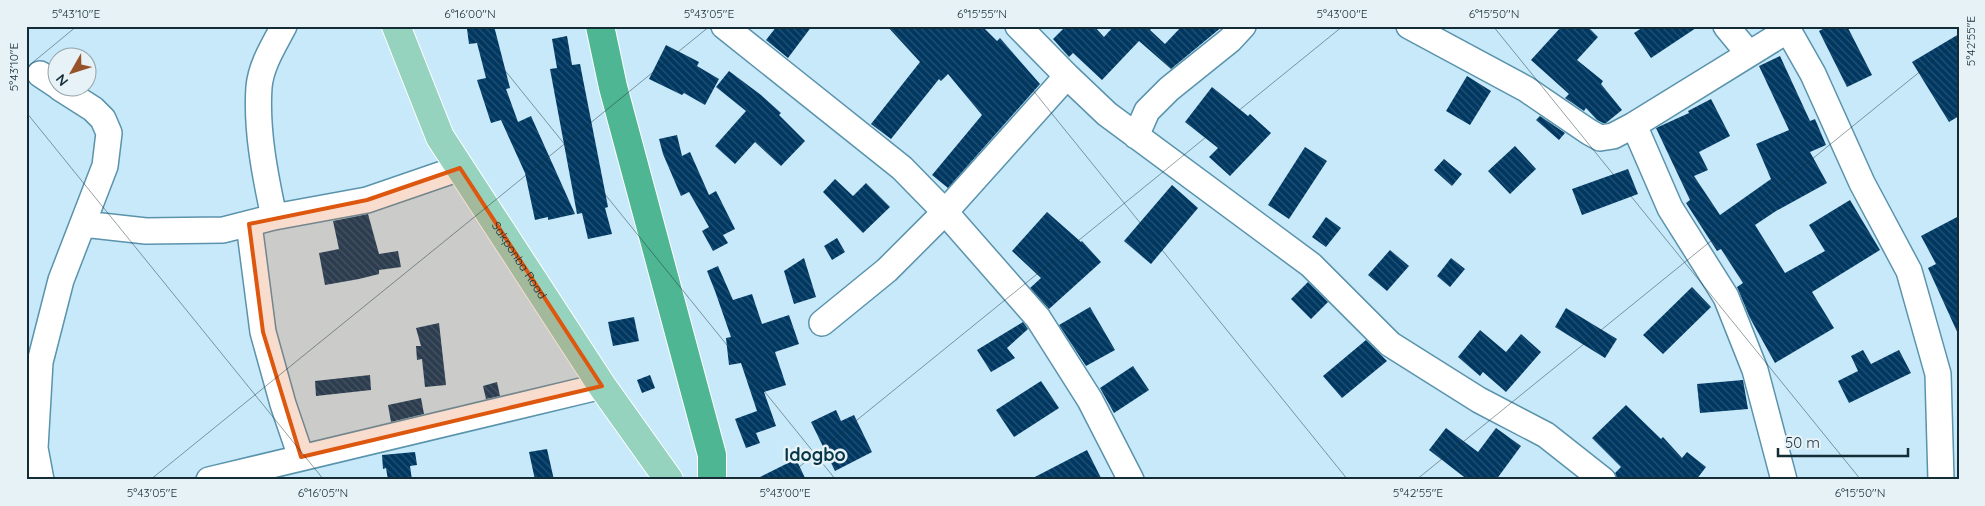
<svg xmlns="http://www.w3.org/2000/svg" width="1985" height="506" viewBox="0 0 1985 506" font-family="Quicksand,sans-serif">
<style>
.building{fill:url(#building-back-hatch)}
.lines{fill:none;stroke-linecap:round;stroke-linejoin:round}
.minor-casing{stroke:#5a93ac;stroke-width:28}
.major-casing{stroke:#fff;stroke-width:30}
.highway-casing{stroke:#fff;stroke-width:30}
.minor{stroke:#fff;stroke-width:25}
.major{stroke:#95d3be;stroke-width:28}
.highway{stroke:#4fb693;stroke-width:28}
.marked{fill:#dd570e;fill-opacity:0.2;stroke:#dd570e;stroke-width:4;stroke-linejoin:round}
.ticks{fill:none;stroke:#142c36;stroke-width:1;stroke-opacity:0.45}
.labels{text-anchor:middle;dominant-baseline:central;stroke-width:5;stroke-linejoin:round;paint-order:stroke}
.street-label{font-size:12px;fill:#142c36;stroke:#e7f2f7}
.district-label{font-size:18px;font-weight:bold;fill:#063647;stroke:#e7f2f7}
.neatline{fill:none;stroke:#142c36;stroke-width:2}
.ticks-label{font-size:12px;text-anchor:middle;fill:#142c36}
</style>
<defs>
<pattern id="building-back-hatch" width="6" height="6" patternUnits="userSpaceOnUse" patternTransform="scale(1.25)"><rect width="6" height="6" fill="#003861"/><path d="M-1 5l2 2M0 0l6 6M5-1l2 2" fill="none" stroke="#255375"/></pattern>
</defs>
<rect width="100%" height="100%" fill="#c7e9f9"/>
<path class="building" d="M494 26 510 88 506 89 518 122 531 116 575 214 548 220V217L535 220 525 173 501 120 491 123 477 80 486 78 477 43 469 44 467 29Z
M777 26H812L788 58 766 40Z
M887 26H982L997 41 1000 38 1040 84 948 188 932 175 982 115 948 74 941 81 939 79 891 139 871 124 920 62Z
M1066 26H1094L1104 37 1114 26H1153L1150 30 1165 44 1182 26H1223L1171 69 1139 41 1102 80 1073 53 1069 57 1053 39Z
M1562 26H1587L1598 37 1577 60 1603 81 1601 84 1622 110 1606 123H1603L1597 120 1586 108 1584 111 1565 98 1569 94 1531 60Z
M1645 26H1699L1651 58 1634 33Z
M1828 26H1847L1872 75 1847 87 1819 31Z
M1959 34V116L1949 122 1912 62Z
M567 36 572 65 580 64 608 207 605 208 612 234 588 239 582 213 577 214 550 69 557 68 552 39Z
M666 45 699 62 697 66 719 79 705 105 684 93 682 95 649 79Z
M1780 56 1810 121 1815 119 1826 145 1810 152 1827 183 1776 211 1755 225 1785 273 1825 251 1809 225 1850 200 1880 250 1812 292 1834 328 1775 363 1750 318 1737 287 1743 283 1721 249 1717 251 1686 203 1690 200 1656 128 1689 113 1688 111 1711 99 1730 136 1699 152 1708 170 1694 176 1720 215 1771 179 1756 144 1789 130 1759 66Z
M729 71 761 95 781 113 779 115 805 141 781 166 755 142 735 164 715 146 746 111 716 87Z
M1467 76 1491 91 1470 125 1446 111Z
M1212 87 1248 116 1250 114 1271 133 1230 176 1209 157 1218 148 1185 122Z
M1540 116 1565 133 1559 140 1536 120Z
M677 135 682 156 690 152 709 195 716 191 735 229 723 235 728 243 713 251 702 231 709 227 689 192 681 196 663 154 659 139Z
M1515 146 1536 169 1510 194 1488 171Z
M1305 147 1327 161 1289 219 1268 205Z
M1444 159 1462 174 1452 186 1434 170Z
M1628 169 1638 194 1582 215 1572 189Z
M835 179 853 196 866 183 890 207 863 233 823 192Z
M1172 185 1198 208 1151 264 1124 241Z
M1047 212 1081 242 1082 241 1101 262 1049 309 1030 288 1041 278 1012 251Z
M368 214 379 254 398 251 401 267 379 270V274L359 279 325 285 319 253 339 249 333 221Z
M1959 216V336L1928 268 1936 264 1921 236Z
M1326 217 1341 228 1326 247 1312 237Z
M837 238 845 252 832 260 824 246Z
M1390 250 1409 266 1387 291 1368 275Z
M804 258 816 297 794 304 784 271Z
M1451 258 1465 269 1450 287 1437 276Z
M718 266 733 300 752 294 762 324 789 315 799 344 775 352 786 385 764 392 776 426 756 433 760 443 746 448 735 419 757 411 741 363 729 365 726 338 731 337 715 291 707 271Z
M1308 282 1328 302 1311 319 1291 299Z
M1692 287 1711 307 1663 354 1643 335Z
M1090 307 1115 350 1086 366 1059 325Z
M1566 308 1617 339 1605 358 1555 327Z
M634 317 639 341 613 346 608 322Z
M1023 322 1028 329 1007 348 1015 358 991 372 977 350Z
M439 323 446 385 425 387 422 359 417 360 416 346H421L416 328Z
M1480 330 1506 352 1521 334 1541 352 1506 392 1483 372 1480 376 1458 357Z
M1366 340 1387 361 1342 398 1323 376Z
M1863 350 1871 364 1899 350 1911 373 1849 403 1838 381 1858 371 1851 356Z
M1133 366 1149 390 1114 413 1100 388Z
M370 375 371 390 316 396 315 381Z
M650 375 655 388 642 393 637 380Z
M1743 380 1748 409 1700 413 1697 384Z
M1041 381 1059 408 1014 437 996 410Z
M497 382 500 396 486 399 483 386Z
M421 398 424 414 391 422 388 405Z
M1626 405 1661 439 1663 437 1682 458 1687 452 1706 467 1696 480H1617L1615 473 1621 467 1592 438Z
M836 410 841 421 854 415 872 452 835 471 811 422Z
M1446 428 1478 452 1496 428 1521 446 1496 480H1468L1429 450Z
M547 449 554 480H535L529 452Z
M1087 450 1102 480H1029Z
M415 452 417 465 410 466 412 480H388L386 468 383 469 382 455Z
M796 459 806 480H754Z"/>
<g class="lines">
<defs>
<path id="minor" d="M724 26 902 168 945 212 1038 318 1090 400 1131 480
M1018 26 1067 76 1107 114 1311 265 1390 344 1479 400 1546 435 1603 480
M1409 26 1526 89 1589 132 1600 138 1613 136 1634 125 1788 30 1813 74 1862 183 1909 271 1938 374 1941 480
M1726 26 1749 54
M40 74 58 86
M1634 125 1670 208 1726 297 1755 370 1784 480
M1136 136 1147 111 1169 89 1230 40 1243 26
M274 217C265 175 256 130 259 87 261 65 274 45 284 26
M83 224 146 231 223 230 274 217 367 200 460 168
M249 224 263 332 283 404 301 457
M822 323 887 270 945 212 1067 76
M41 480 35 448 40 362 61 280 105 166 109 133 103 119 93 109 60 88
M209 480 602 386"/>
<g id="major">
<path id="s1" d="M396 26 440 137 602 386 669 480"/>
</g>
<path id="highway" d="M600 26 613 87 712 455V480"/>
</defs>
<use href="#minor" class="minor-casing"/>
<use href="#major" class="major-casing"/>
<use href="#highway" class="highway-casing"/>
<use href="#minor" class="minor"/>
<use href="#major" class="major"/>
<use href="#highway" class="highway"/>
</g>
<path class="marked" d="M460 168 602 386 301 457 263 332 249 224 367 200Z"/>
<path class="ticks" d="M469 26 836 480M981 26 1348 480M1493 26 1861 480M26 68 77 26M26 112 324 480M150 480 710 26M783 480 1343 26M1416 480 1959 40"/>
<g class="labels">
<g class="street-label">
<text stroke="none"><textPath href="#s1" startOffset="266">Sakponba Road</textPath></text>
</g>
<g class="district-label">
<text x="815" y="454">Idogbo</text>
</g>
</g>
<rect width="1985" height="506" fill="none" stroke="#e7f2f7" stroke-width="55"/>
<g transform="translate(72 72) rotate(231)"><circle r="24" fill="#e7f2f7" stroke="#93a3aa"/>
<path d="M0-4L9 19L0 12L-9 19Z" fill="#98522a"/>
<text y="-8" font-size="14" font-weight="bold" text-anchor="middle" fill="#142c36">N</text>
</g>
<path d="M1778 448v8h130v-8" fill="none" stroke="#142c36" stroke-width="2.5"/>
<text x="1785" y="448" font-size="15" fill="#142c36" stroke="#e7f2f7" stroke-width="4" paint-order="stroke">50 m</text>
<rect x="28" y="28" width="1930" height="450" class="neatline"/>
<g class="ticks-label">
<text x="76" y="18">5°43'10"E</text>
<text x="470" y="18">6°16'00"N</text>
<text x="709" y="18">5°43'05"E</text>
<text x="982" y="18">6°15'55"N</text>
<text x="1342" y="18">5°43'00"E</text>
<text x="1494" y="18">6°15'50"N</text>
<text transform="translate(1971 41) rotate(-90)" y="4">5°42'55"E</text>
<text transform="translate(14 67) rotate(-90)" y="4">5°43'10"E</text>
<text x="152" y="497">5°43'05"E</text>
<text x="323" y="497">6°16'05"N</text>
<text x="785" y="497">5°43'00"E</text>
<text x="1418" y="497">5°42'55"E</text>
<text x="1860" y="497">6°15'50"N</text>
</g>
</svg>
